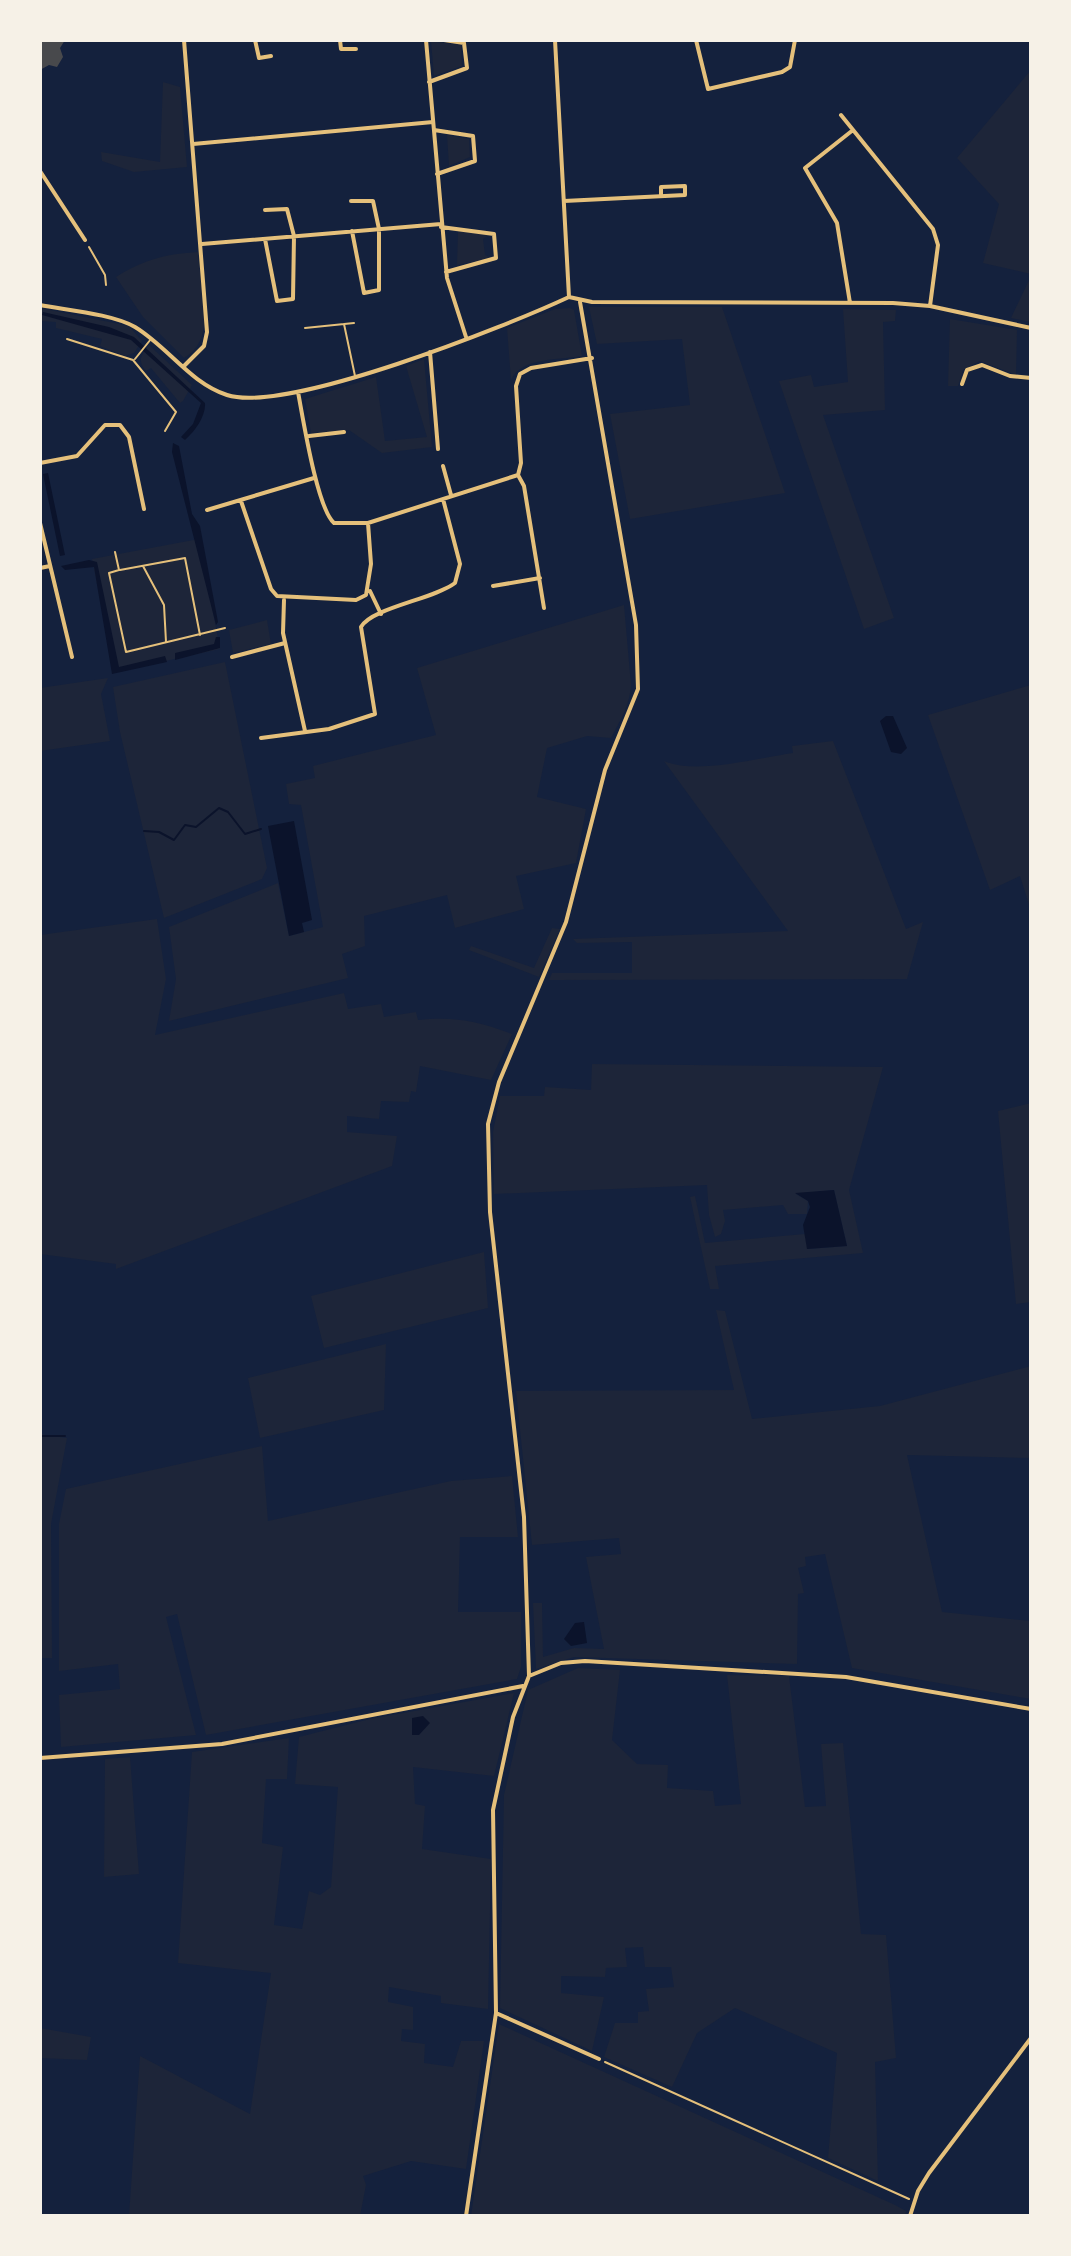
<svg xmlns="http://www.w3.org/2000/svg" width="1071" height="2256" viewBox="0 0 1071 2256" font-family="Helvetica,sans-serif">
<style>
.green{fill:#1d2539}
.water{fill:#0b132b}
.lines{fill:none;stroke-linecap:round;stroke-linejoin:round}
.stream{stroke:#0b132b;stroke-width:2}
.building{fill:#48494c}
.path{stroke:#e5c07b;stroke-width:2}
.service{stroke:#e5c07b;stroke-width:2}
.minor{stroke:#e5c07b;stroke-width:4}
</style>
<rect width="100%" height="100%" fill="#14213d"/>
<path class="green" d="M431 41 461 45 462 66 434 76Z
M1031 70V274L983 263 999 204 957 158Z
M163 82 180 87 187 167 134 172 102 161 101 152 160 162Z
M447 135 469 139 470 157 449 166Z
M458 231 489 235 483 239 485 255 492 258 457 265Z
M198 252C199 284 219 339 184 358L143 317 116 277C143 260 165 254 198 252Z
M1031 276V322L1011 318Z
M589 307H722L785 493 630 519 610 414 690 405 682 339 597 344Z
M40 308 129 326 142 341 134 353 125 356 100 346 102 339 56 328V322L40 321Z
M570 308 574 310 582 356C560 360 521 357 511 380L507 328 555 309Z
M843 309 896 310 895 321 883 322 885 410 823 415 894 618 864 629 779 381 811 375 814 387 848 382Z
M950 319 1017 330 1016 375 980 361 963 370 958 386H948Z
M149 345 192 385 183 401 180 403 151 368 146 371C137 361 141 355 149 345Z
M424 359 432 447 382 453 349 430 311 433 305 399 376 377 385 441 427 437 406 366Z
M199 539 220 649 115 672 92 559Z
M624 605 631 685C630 705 620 721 611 738L587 736 547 748 537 797 586 809 576 863 516 876 524 909 455 928 447 895 364 916 365 946 342 954 348 978 169 1021 176 979 169 927 278 883 289 936 323 927 301 805 289 804 286 784 315 778 313 766 436 735 417 668Z
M267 620 271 644 233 653 229 630Z
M225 662 267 868 262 879 164 918 120 732 113 687Z
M108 678 101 694 110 741 40 751V688Z
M1031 685V911L1020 876 990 890 928 715Z
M833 741 906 929 923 922 907 979 549 980 552 973H632V942L577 943 573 939 788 931 664 761C696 775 758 758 793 753L792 746Z
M157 919 166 979 155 1035 344 993 348 1009 381 1004 384 1017 416 1012 418 1020C453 1016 479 1021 512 1034L491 1080 420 1066 416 1092 411 1091 409 1102 381 1101 379 1119 347 1116V1132L397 1136 392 1166 116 1269V1264L40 1254V935Z
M552 928 560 929 539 977 469 950 471 946 534 968Z
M592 1064 883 1067 849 1190 863 1253 715 1266 719 1289H710L690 1197 695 1196 705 1243 805 1234 808 1249 847 1246 834 1190 796 1194 808 1201 807 1214H788L783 1205 723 1210 725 1221 721 1234 715 1237 709 1215 707 1185 494 1194 493 1132 500 1096H544L545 1087 591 1090Z
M1031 1103V1302L1016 1304 998 1111Z
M484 1252 488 1308 324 1348 311 1296Z
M716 1310 725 1311 752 1419 880 1406 1031 1366V1458L907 1455 942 1612 1031 1621V1699L852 1668 825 1554 805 1557 806 1566 798 1568 804 1593 798 1594 797 1664 574 1657 536 1669 533 1603H542L543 1657 574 1648 604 1649 586 1557 621 1554 619 1538 532 1545 516 1391 734 1390Z
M386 1344 384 1410 260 1438 248 1378Z
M40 1434 67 1438 51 1524 52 1658H40Z
M262 1446 268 1521 451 1481 512 1476 518 1537H460L458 1612H521V1667L517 1679 206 1735 177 1614 166 1617 196 1735 61 1747 59 1695 120 1689 118 1664 59 1671V1524L66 1489Z
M578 1668 620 1670 612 1740 637 1764 668 1765 667 1788 713 1791 715 1806 741 1804 727 1675 789 1676 805 1807 826 1806 821 1744 843 1743 861 1934 886 1935 896 2058 875 2062 878 2181 828 2158 837 2053 735 2008 697 2033 672 2087 604 2057 615 2023H638V2012L649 2011 646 1989 674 1987 671 1967H645L643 1947 625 1948 627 1967 606 1968 605 1977 561 1976V1993L604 1997 592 2051 500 2008 504 1795 528 1690Z
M514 1693 494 1776 413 1767 415 1804 425 1806 422 1849 491 1859 488 2009 441 2003V1996L389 1987 388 2002 413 2007V2030L402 2029 401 2041 425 2044 424 2063 453 2067 461 2041H484L466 2169 411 2161 363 2176 366 2185 360 2216H129L140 2056 250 2114 271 1973 178 1963 192 1752 289 1738 287 1779H266L262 1843 283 1847 274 1925 302 1929 309 1891 320 1895 331 1887 338 1787 295 1784 299 1737 370 1719Z
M130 1757 139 1874 104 1877 105 1759Z
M499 2024 895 2205 906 2211 905 2216H471Z
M40 2028 91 2037 87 2060 40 2058Z"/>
<path class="water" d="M43 312 109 327 134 337 205 403C206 416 195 431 185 440L181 437 193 424 201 403 131 340 42 315Z
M173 443 179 446 192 514 200 526 218 622 216 625 172 452Z
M48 473 65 555 60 556 43 474Z
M89 560 97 562 119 667 165 656 167 662 112 674 94 567 65 570 61 566Z
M216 637H220V648L175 660V653L214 644Z
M886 716H893L907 748 901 754 891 752 880 721Z
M294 821 312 920 302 923 304 932 289 936 268 826Z
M834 1190 847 1246 807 1249 803 1225 810 1207 808 1201 795 1193Z
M584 1622 587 1643 571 1646 564 1639 575 1623Z
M423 1716 430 1723 419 1735H412V1718Z"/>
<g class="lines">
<path class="stream" d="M144 831 159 832 174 840 185 825 196 827 219 808 228 812 245 834 261 829
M40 1436H65"/>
</g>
<path class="building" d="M40 40H65L60 48 63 57 57 67 49 65 40 70Z"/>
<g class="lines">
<path class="path" d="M89 247 105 275 106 285
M115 552 119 570 109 573 126 652 225 628
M143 566 164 605 166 642
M120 570 185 558 200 635
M605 2062 909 2199"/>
<path class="service" d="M344 324 355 376
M305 328 354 323
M67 339 133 360 176 412 165 431
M135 359 151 339"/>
<path class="minor" d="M184 40 207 332 204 346 184 366
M255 40 259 58 271 56
M340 40 341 49H356
M426 40 447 278 466 337
M555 40 569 297
M696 40 708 89 782 72 790 67 795 40
M429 82 467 68 464 43 444 40
M841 115 933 229 938 245 930 306
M434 130 473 136 475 161 437 174
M193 144 433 122
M40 171 85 240
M351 201H373L379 229V290L364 293 352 231
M564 201 685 195V186L661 187V196
M265 210 287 209 294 236 293 299 277 301 265 239
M441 227 494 234 496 258 446 272
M202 244 441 224
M850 303 837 223 805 168 853 130
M40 305C66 310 113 314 135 327 168 347 190 383 227 395 287 414 507 326 569 297L592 302 893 303 930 306 1031 328
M430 352 438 449
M962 384 967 370 982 365 1010 376 1031 378
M298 392C303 418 317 508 334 523H368L518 475 521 463 516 386 520 374 531 368 592 358
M309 436 344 432
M40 463 77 456 105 425H120L129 437 144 509
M443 466 451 495
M518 475 524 486 544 608
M241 501 271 589 277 596 356 600 366 595 371 564 368 523
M207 510 314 478
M40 523 72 657
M40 568 50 566
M493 586 540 578
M370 591 381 614
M284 600 283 633 305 731
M232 657 285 643
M261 738 329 729 375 714 361 627C371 608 434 599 455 583L460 564 443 499
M529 1676 561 1663 585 1661 846 1677 1031 1709
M40 1758 222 1744 523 1686
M496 2013 599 2059
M466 2216 496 2013 493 1810 513 1717 529 1676 524 1517 490 1212 488 1124 499 1082 566 922 605 770 638 689 636 625 580 302
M910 2216 918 2191 929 2173 1031 2038"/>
</g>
<rect width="1071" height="2256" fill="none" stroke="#f6f1e7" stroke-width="84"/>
</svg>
